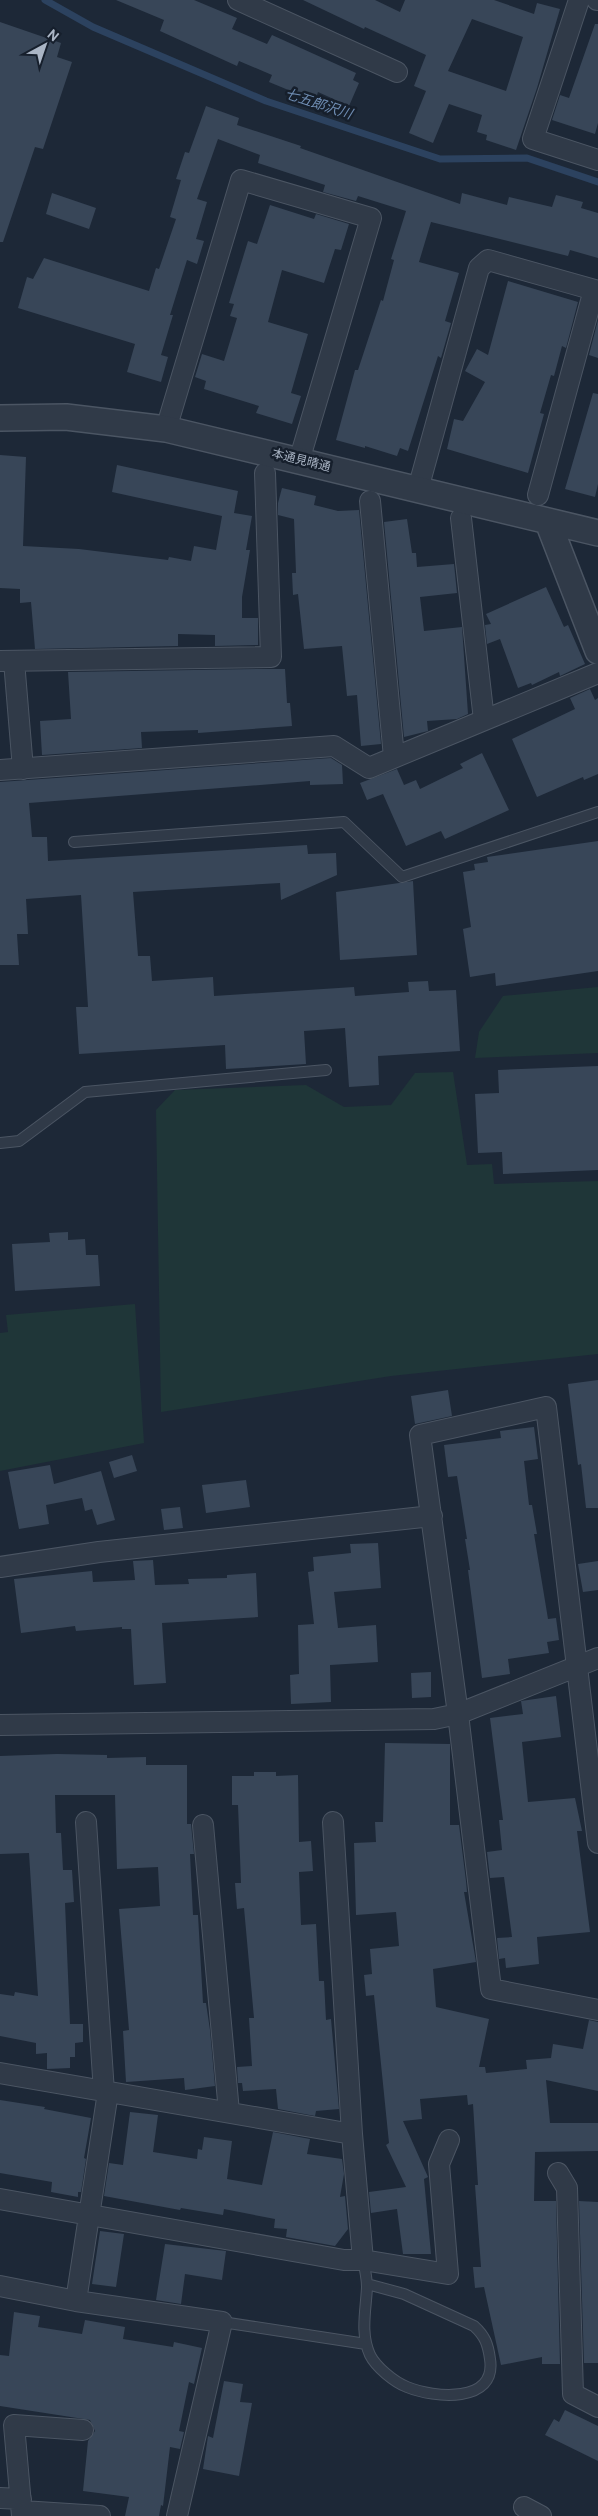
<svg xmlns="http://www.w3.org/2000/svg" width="598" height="2516" viewBox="0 0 598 2516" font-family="Overpass,'Noto Sans JP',sans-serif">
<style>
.green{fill:#1f3638}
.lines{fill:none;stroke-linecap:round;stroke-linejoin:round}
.stream{stroke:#2c425f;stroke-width:7}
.building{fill:#384658;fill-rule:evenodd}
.service-casing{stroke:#4b5563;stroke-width:12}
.minor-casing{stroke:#4b5563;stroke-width:22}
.tertiary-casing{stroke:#4b5563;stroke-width:28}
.service{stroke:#303a48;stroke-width:10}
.minor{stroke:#303a48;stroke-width:20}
.tertiary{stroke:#303a48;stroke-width:25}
.labels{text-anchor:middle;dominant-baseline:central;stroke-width:5;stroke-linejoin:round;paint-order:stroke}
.street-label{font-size:12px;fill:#aab5c5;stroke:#161f2c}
.water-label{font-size:14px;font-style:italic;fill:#6e8cb2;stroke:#161f2c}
</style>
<rect width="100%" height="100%" fill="#1d2837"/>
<path class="green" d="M598 987V1053L475 1058 479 1032 503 996Z
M453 1072 467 1165 492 1164 494 1184 598 1181V1354L391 1376 161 1412 156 1110 175 1090 306 1085 344 1107 391 1105 415 1073Z
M135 1304 144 1443 0 1471V1333L8 1332 6 1315Z"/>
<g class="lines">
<path class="stream" d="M45 0 93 27 266 101 440 159 527 158 598 182"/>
</g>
<path class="building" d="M116 0H194L237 18 232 29 267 44 272 35 356 73 353 80 359 83 349 106 318 92 315 101 269 82 272 75 239 61 237 66 160 31 164 20Z
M303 0H375L400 12 405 0H494L534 14 537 3 560 9 537 88 516 150 486 140 487 135 477 132 482 115 449 104 433 143 409 133 426 91 414 86 426 55 365 27 364 29ZM472 19 523 37 506 91 448 71Z
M0 22 61 43 57 57 72 62 43 149 35 147 3 242H0Z
M595 24H598V123L595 134 552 120 560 95 569 98Z
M206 106 239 118 237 125 301 146 300 148 460 204 462 193 507 205 509 197 552 207 556 195 583 202 581 208 598 213V258L570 250 568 256 431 222 419 262 459 273 445 321 451 323 441 358 438 356 408 451 400 448 397 456 365 446V448L336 440 355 370H358L381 300 383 301 394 260 391 259 406 211 358 196 356 201 323 192 325 185 258 163 260 155 218 139 197 199 207 202 196 239 204 241 197 264 187 260 170 315H173L161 355 168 357 161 382 127 372 135 344 18 308 27 277 33 279 44 258 149 291 156 268 159 269 176 219 170 217 181 180 176 179 185 152 189 153Z
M52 193 96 208 89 229 46 214Z
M270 205 314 219 316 214 349 224 341 250 335 249 324 283 282 270 268 322 308 334 291 393 301 396 292 424 256 413 259 406 204 389 206 381 195 377 202 354 224 361 237 318 230 316 234 304 229 303 248 241 257 244Z
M508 281 578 302 566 348 562 346 554 376 551 375 540 413 544 414 528 473 447 449 454 419 463 421 485 382 465 371 477 349 488 355Z
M598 320V358L589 355Z
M593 393 598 394V484L595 497 565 489Z
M0 455 26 457 23 546 79 549 168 560 169 557 191 561 194 546 216 550 222 516 112 492 117 465 238 491 234 513 252 516 246 550H250L242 597V618H258V645L215 646V635L178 634V646L35 649 31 602 20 603V589L0 588Z
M282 488 316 496 314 505 338 511 359 510 381 744 361 746 357 695 347 696 342 646 304 649 298 594 293 595 292 573H296L294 519 278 515V503Z
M407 519 412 553H416L417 567 454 564 457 593 420 597 424 631 462 627 468 714 457 719 427 721 428 731 404 737 384 522Z
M546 587 564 627 568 625 585 664 560 676 559 672 532 685 531 683 518 688 500 639 487 644 485 625 491 624 486 614Z
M259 669H285L287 703H290L292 726 198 733V730L141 732 142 748 42 755 40 721 71 719 68 672Z
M590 689 595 700 598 698V774L584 780 583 777 537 797 512 739 575 709 570 698Z
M482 753 509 810 445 839 441 831 406 846 383 794 367 800 360 783 397 769 404 785 416 780 420 789 463 768 460 764Z
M331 758 342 765 343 784 310 785V781L29 803 32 837H47L48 861 307 845 308 854 336 853 337 875 281 900 280 883 133 892 138 956H150L152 981 213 977 214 996 354 987 355 996 409 992 408 982 428 981 429 991 456 990 460 1051 378 1056 379 1085 349 1087 345 1028 304 1031 306 1064 226 1069 225 1045 79 1054 76 1007H88L81 895 26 899 28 934H17L19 965H0V782Z
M598 841V971L496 986 495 973 470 977 463 929 471 927 463 872 475 870 474 864 488 862 487 857Z
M413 881 417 955 340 960 336 892Z
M598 1066V1170L503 1174 502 1152 478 1153 475 1094 499 1093 498 1070Z
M68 1232V1240L85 1239 86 1255H98L100 1286 15 1291 12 1244 50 1242 49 1233Z
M598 1380V1508H586L581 1464 578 1465 568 1384Z
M448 1390 452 1416 415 1424 411 1396Z
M534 1427 538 1459 524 1461 529 1505H532L537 1534H534L548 1619 556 1618 559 1640 547 1642 549 1653 508 1659 510 1674 482 1678 468 1570H470L465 1539H467L457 1476 448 1477 444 1445 501 1438 500 1431Z
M132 1455 137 1471 114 1478 109 1462Z
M50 1465 54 1484 101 1471 115 1520 97 1525 92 1509 85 1511 82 1498 46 1505 49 1524 19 1529 8 1472Z
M246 1480 250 1507 206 1513 202 1485Z
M180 1507 183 1528 164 1530 161 1509Z
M378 1543 381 1588 334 1592 338 1628 376 1625 378 1662 330 1665 331 1702 291 1704 290 1675 299 1674 298 1625 314 1624 308 1572 314 1571 313 1557 351 1553 350 1544Z
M153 1560 155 1585 189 1584 188 1579 227 1578V1575L256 1573 258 1617 162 1623 166 1683 134 1685 131 1629H122V1627L76 1631 75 1626 21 1633 14 1579 92 1571 93 1582 135 1580 133 1561Z
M598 1561V1590L583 1592 578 1564Z
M431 1672V1697L412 1698 411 1673Z
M556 1696 561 1737 522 1742 528 1802 575 1798 582 1831H577L590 1932 537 1937 539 1964 506 1968 505 1958 499 1959 497 1938 512 1937 504 1877 490 1878 487 1852 502 1850 499 1820H503L490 1718 523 1714 521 1701Z
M385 1743 450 1744V1825H459L466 1881 467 1892H464L476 1962 433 1969 436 2007 489 2019 479 2067H485L486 2073 527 2069 526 2060 551 2058 553 2044 583 2049 589 2020 598 2022V2091L546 2080 550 2123H598V2151L535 2152 534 2201H556L560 2364H542V2357L501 2365 484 2287 475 2288 473 2267H481L475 2185H478L473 2104 468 2105 467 2095 420 2099 422 2119 403 2121 428 2177 424 2179 431 2254H403L397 2209 371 2213 369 2192 406 2187 386 2145 389 2143 374 1995 366 1996 364 1975 372 1974 370 1949 399 1946 396 1912 356 1915 354 1843 376 1842 375 1822H383Z
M57 1754 107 1755V1758L146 1757V1765H187V1824H191L194 1854H190L193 1915H198L203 2003H206L210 2030 215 2086 185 2090 184 2078 126 2082 123 2031 129 2030 119 1909 160 1906 158 1867 117 1869 115 1795H55L56 1833H61L63 1870H72L74 1902 65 1903 70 2024H83V2042L75 2043V2057H70V2068L47 2069V2053L36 2054V2043L0 2036V1994L14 1996 15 1992 38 1996 29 1853 0 1854V1756Z
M254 1772H276V1776L298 1775 299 1842 311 1841 313 1871 299 1872 301 1925 316 1924 319 1981H324L326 2020 331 2019 339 2109 316 2111 315 2116 278 2109 276 2089 243 2091 242 2083H238L237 2067 252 2066 249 2018H254L244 1908 237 1909 235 1883H241L238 1805H232V1776H254Z
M0 2100 45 2107 44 2109 91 2118 84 2158 86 2159 81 2192H78V2197L51 2192 52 2182 0 2173Z
M130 2112 158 2115 153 2152 197 2159 198 2149 202 2150 204 2137 232 2141 227 2179 262 2185 273 2132 310 2139 307 2154 342 2159 344 2174 340 2197 345 2196 348 2229 335 2246 286 2237 287 2229 274 2228 275 2219 224 2209 223 2215 181 2208 180 2210 104 2196 109 2163 123 2165Z
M579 2201 598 2202V2363H584Z
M100 2231 124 2234 116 2287 92 2284Z
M165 2244 226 2251 222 2280 185 2274 181 2304 156 2300Z
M14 2312 40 2316 38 2327 82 2334 85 2320 125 2327 123 2339 173 2347 174 2342 202 2348 194 2384 189 2382 179 2431 184 2432 180 2449 170 2447 163 2506 161 2505 159 2516H125L129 2497 83 2491 88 2441 95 2431 90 2420 0 2406V2355L9 2356Z
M224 2381 243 2384 240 2402 252 2403 239 2476 203 2469 208 2436 213 2438Z
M565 2410 598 2426V2461L545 2435 554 2419 559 2422Z"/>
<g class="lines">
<defs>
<path id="service" d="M74 842 344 822 402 877 598 812
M0 1143 19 1141 85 1092 326 1070
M363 2260C365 2269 367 2278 367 2287 366 2310 360 2333 370 2355 376 2367 394 2382 407 2387 434 2398 497 2404 490 2359 488 2344 485 2336 474 2326L404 2294 367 2284
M222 2322 366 2344"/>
<path id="minor" d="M238 0 397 72
M579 0 533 139 598 160
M597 0H598
M166 429 241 180 371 218 299 461
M418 489 479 268 488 260 598 291
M538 495 594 290
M370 501 394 757
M461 518 484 720
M0 661 271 657 265 473
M14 661 23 769
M0 770 334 746 369 768 598 673
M0 1567 99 1552 432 1516
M0 1725 434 1719 458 1714 598 1658
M86 1822 104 2092
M333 1822 352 2134 363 2260 448 2274 439 2164 449 2140
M203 1825 229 2112
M598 1843 546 1407 420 1435 458 1714 491 1989 598 2010
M0 2073 352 2134
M558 2173 567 2188 573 2394 598 2407
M0 2199 344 2260H363
M0 2286 76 2301 222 2322 177 2516
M76 2301 108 2092
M0 2498 21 2499
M524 2507 541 2516
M22 2511 100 2516
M22 2516 14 2425 83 2430"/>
<path id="tertiary" d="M0 418 66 417 166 429 598 533
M548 522 598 651"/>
</defs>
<use href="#service" class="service-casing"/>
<use href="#minor" class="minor-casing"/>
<use href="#tertiary" class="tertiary-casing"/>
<use href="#service" class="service"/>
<use href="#minor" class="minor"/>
<use href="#tertiary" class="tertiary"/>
</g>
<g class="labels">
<g class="street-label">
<text transform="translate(301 461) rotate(14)">本通見晴通</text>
</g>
<g class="water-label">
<text transform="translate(318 105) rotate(18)">七五郎沢川</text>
</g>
</g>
<g transform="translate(45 45) rotate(40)" stroke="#161f2c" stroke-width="4" paint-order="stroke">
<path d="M0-4L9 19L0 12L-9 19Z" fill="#aab5c5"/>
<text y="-8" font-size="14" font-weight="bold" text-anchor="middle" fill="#aab5c5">N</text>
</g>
</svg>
